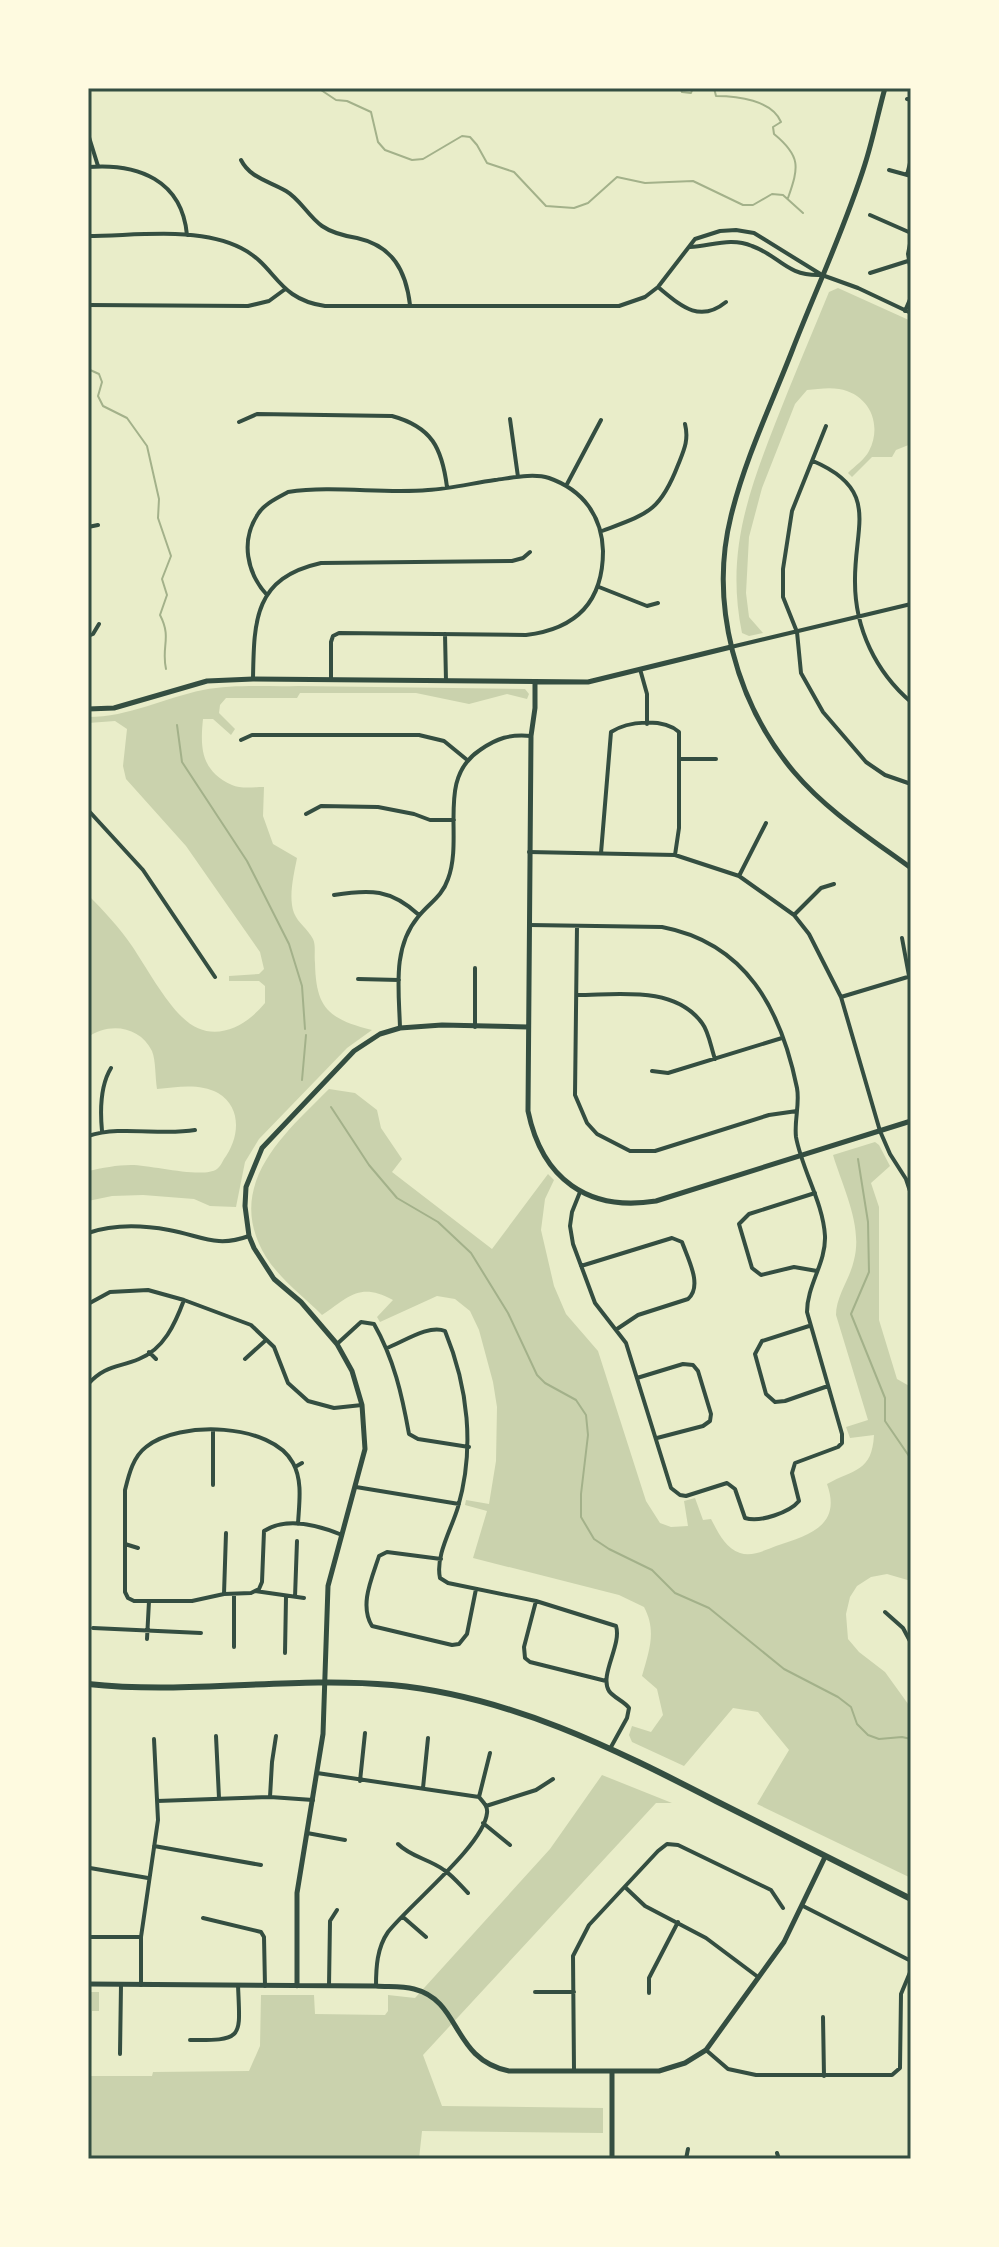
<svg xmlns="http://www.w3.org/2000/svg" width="999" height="2247" viewBox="0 0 999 2247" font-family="Figtree,sans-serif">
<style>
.green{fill:#cad2ad}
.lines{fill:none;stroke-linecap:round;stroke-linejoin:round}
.stream{stroke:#a3b18a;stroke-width:2}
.minor{stroke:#344e41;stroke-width:4}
.tertiary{stroke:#344e41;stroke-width:5}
.secondary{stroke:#344e41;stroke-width:5}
.primary{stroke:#344e41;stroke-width:6}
.neatline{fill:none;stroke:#344e41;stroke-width:3}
</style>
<rect width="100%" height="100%" fill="#e9edc9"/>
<path class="green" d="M838 288 911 321V444L896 450 892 457H872L852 477 848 473C855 466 865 459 869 451 883 424 869 394 839 389 829 387 817 389 807 390L795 404 762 488 749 537 746 593 749 617 763 633 749 636 742 633C726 555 747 496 775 424 792 380 811 336 829 292Z
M298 686 525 689 529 694 527 699 507 694 469 704 416 693H300L297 698H226L220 705 219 713 235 729 231 735 213 719H203C200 748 201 771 232 785 240 789 255 787 264 787L263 816 273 844 297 858C294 874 288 897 294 913 298 923 308 929 313 939 316 945 314 955 315 963 316 1008 328 1019 372 1030L347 1048 259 1139 245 1162 236 1207 210 1206 194 1199 143 1195 112 1196 88 1201V1171C102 1168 117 1165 131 1165 152 1165 203 1179 217 1169 221 1166 222 1162 224 1159 239 1139 243 1108 218 1093 200 1083 177 1087 157 1089 155 1078 156 1061 152 1051 140 1026 109 1022 88 1037V895C104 911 119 927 132 946 146 967 165 1001 182 1017 210 1045 244 1029 265 1003V986L259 981H229V976L259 974 264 969 260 952 186 846 126 779 123 766 127 729 115 721 88 723V717C129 717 164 698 203 690 234 684 267 687 298 686Z
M329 1089 355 1093 377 1110 381 1128 402 1159 392 1172 492 1249 548 1174 554 1180 545 1199 541 1230 554 1286 566 1314 598 1351 646 1501 660 1523 671 1527 688 1526 684 1501 695 1498 703 1520 711 1519C718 1532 725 1548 740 1553 752 1557 765 1550 776 1546 809 1535 842 1526 827 1484 854 1469 872 1472 874 1435L850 1438 846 1427 868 1420 836 1315C836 1296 850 1279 854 1260 863 1226 843 1188 833 1155L875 1142 879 1145 890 1166 871 1183 879 1207V1320L897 1379 911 1387V1581L887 1574 871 1577 857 1586 850 1597 846 1614 848 1639 859 1652 885 1672 911 1708V1878L757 1804 789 1750 758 1712 733 1708 684 1766 632 1742 629 1735 632 1726 651 1732 663 1715 657 1689 642 1676C649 1651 657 1631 644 1607L619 1595 473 1558 487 1511 465 1505 466 1500 489 1504 496 1461 497 1407 493 1382 479 1330 470 1311 455 1299 437 1296 380 1322 377 1317 393 1300C360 1282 350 1296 322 1315 304 1297 280 1279 266 1257 223 1186 283 1135 329 1089Z
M602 1775 672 1803H656L423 2055 442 2106 603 2108V2133L422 2131 419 2159H88V1992H99V2011H92L91 2076H152L153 2072 249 2071 260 2046 261 1995H314L315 2014 385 2015 388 2011V1995L415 1998 550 1849Z"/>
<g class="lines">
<path class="stream" d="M318 88 336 100 347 101 371 112 378 142 385 150 412 160 423 159 462 136 470 137 477 145 487 163 514 172 546 206 574 208 588 203 617 177 645 183 693 181 743 205H753L772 194 783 195 803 213
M680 88 682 92 691 93 693 88
M714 88 716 96C737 96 772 100 781 122L773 127 774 134C801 156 799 167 788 198
M88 369 99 374 102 382 98 396 103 406 127 418 147 446 159 499 158 518 171 556 162 579 167 595 160 615C172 638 161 646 166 669
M177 725 182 762 247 861 289 944 302 986 305 1029
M302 1080 306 1035
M331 1107 369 1165 397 1198 438 1222 471 1253 508 1313 537 1375 545 1383 576 1400 586 1415 588 1435 581 1494V1517L594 1539 609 1549 652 1570 675 1593 709 1608 784 1669 838 1697 851 1707 857 1724 868 1735 879 1739 902 1737 911 1739
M858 1159 868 1222 869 1272 851 1314 885 1398V1421L911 1459"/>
<path class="minor" d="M907 99 911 100
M88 134 98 166
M241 160C250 178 269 181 286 191 300 199 308 216 322 226 332 233 345 236 357 238 393 246 406 271 410 305
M88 167C138 163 182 180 187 235
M889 170 911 176
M907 175 911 159
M870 215 911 233
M88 236C135 236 199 226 241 248 277 266 276 299 325 306H619L645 297 658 287 695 239 720 231 736 230 754 233 822 275 858 288 911 313
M911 239 908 254 911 272
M690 247C711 246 731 237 752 246 780 256 786 276 820 275
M870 273 908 261
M658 287C680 305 699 324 726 302
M88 305 248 306 269 301 284 290
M905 311 911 297
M510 419 518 477
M239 422 257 414 392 416C432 427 442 448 447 487
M826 426 792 511 783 569V597L797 632 801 673 823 712 866 762 885 775 911 784
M813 461C881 490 854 526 855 582 855 629 876 672 911 702
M566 486 601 420
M88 527 98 525
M602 531C647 514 660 512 678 465 684 450 689 440 685 424
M599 587 647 606 658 603
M267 595C247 573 240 541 258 514 264 504 277 498 288 492 334 485 382 494 428 490 450 489 473 483 495 480 511 478 533 473 549 478 583 490 602 516 603 551 603 602 576 629 526 635L339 633 333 636 331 642V679
M445 634 446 681
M88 636 93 634 99 624
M731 647 911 604
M640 669 647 694V724
M253 679C254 620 254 578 321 563L512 561 523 558 530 552
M241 740 252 735H419L444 741 466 759
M680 759H716
M88 810 143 870 215 977
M306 814 321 806 378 807 414 814 430 820H454
M529 852 675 855 739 876 794 915 809 934 841 997 880 1131 890 1154 906 1179 911 1194
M601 853 611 732C628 721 663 718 679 732V828L675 855
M739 876 766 823
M334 895C370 889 391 889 419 915
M794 915 821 888 834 884
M530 925 662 927C746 943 781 1009 797 1088 800 1104 794 1121 796 1137 802 1170 823 1202 825 1236 826 1263 807 1285 807 1312L842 1434V1443L838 1447 795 1463 792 1473 799 1501C790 1512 760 1523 745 1518L735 1489 727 1483 686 1496 680 1495 671 1488 626 1343 595 1303 573 1244 570 1226 572 1212 580 1192
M577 926 575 1095 587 1123 597 1134 630 1151H655L769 1115 797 1111
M902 938 909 976
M475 968V1027
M358 979 399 980
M577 995C617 995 674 985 702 1023 709 1032 711 1048 715 1059
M841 997 911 976
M400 1028C399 990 392 948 418 917 429 903 442 897 448 879 464 836 436 779 480 750 497 738 510 734 531 736
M652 1071 668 1073 782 1038
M102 1131C100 1110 100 1086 111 1068
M88 1136C122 1125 160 1136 195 1130
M815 1193 749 1214 739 1224 752 1268 761 1275 794 1267 817 1271
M88 1233C114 1224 142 1225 169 1230 202 1236 216 1248 249 1236
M581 1266 672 1238 682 1242C688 1259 703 1286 688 1299L638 1315 617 1329
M88 1304 110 1292 148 1290 184 1300 251 1325 274 1347 288 1383 308 1401 334 1408 362 1405
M809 1326 762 1341 755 1354 766 1394 775 1402 785 1401 828 1386
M337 1344 361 1322 374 1324C394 1359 402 1395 409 1434L418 1439 469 1447
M387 1348C403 1342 429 1324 445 1331 468 1387 475 1448 458 1507 452 1528 435 1556 440 1578L448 1583 536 1601 616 1626C622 1645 599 1675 609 1691 614 1698 624 1701 629 1708L627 1718 611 1747
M149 1352 156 1359
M245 1359 266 1340
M637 1378 683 1364 693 1365 698 1371 711 1414 710 1421 703 1426 657 1438
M88 1384C106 1365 117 1368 139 1359 164 1349 175 1324 184 1300
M213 1431V1485
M295 1467 302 1463
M356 1487 459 1504
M298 1524C299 1504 303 1481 293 1463 272 1423 179 1420 146 1447 133 1457 129 1474 125 1490V1592L128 1598 134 1601H192L224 1594 251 1593 259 1589 262 1582 264 1531C287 1516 318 1525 342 1535
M125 1544 138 1548
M441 1559 387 1552 379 1556C372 1578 359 1605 372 1626L452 1645 459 1644 467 1634 476 1589
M255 1591 304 1598
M224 1594 226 1533
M234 1594V1647
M295 1597 297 1541
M536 1601 524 1647 525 1658 530 1662 606 1681
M885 1612 903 1628 911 1643
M93 1628 201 1633
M147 1639 149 1601
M285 1653 286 1597
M216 1736 219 1798
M317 1773 479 1797C483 1802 488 1806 487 1813 484 1845 410 1904 388 1932 377 1948 376 1967 376 1986
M360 1781 365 1733
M423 1788 428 1738
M270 1797 272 1762 276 1736
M479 1797 490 1753
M157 1801 270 1797 313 1800
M486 1806 536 1790 553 1779
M483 1823 510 1845
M307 1833 345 1840
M398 1844C411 1857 429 1859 444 1870 453 1876 461 1886 468 1893
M154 1846 261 1865
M90 1868 148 1878
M626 1888 645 1906 706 1938 758 1977
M803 1906 911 1961
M403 1917 426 1937
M203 1918 261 1932 264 1937 265 1986
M88 1937H141
M141 1985V1937L158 1820 154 1739
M329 1986 330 1921 337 1910
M535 1992H574
M649 1993V1978L678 1922
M823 2017 824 2076
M190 2040C245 2041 240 2037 238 1985
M706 2050 728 2069 756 2075H892L900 2068 901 1994 911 1970
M120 2054 121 1985
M574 2070 573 1956 589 1925 658 1851 667 1844 678 1845 771 1890 783 1908
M777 2153 779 2159
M686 2159 688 2149"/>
<path class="tertiary" d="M535 682V708L531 736 528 1111C542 1179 588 1212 656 1201L911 1121
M88 709 114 708 207 681 253 679 588 682 731 647
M88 1984 376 1986C388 1987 402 1986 414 1989 462 2001 451 2059 509 2071H659L685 2063 706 2050 784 1942 825 1857
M297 1986V1893L323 1734 328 1586 365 1449 362 1405 352 1371 337 1344 301 1302 274 1279 254 1248 249 1236 245 1206 246 1187 262 1148 354 1051 380 1034 400 1028 442 1025 528 1027
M612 2071V2159"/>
<path class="secondary" d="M885 88C878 113 873 139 865 164 845 228 816 289 792 351 771 405 745 459 731 516 709 604 736 703 794 772 827 811 870 838 911 868"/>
<path class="primary" d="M88 1684C189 1695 290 1676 392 1685 509 1696 613 1748 716 1801 781 1834 846 1867 911 1899"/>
</g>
<rect width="999" height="2247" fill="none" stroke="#fefae0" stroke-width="180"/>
<rect x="90" y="90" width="819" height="2067" class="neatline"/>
</svg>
